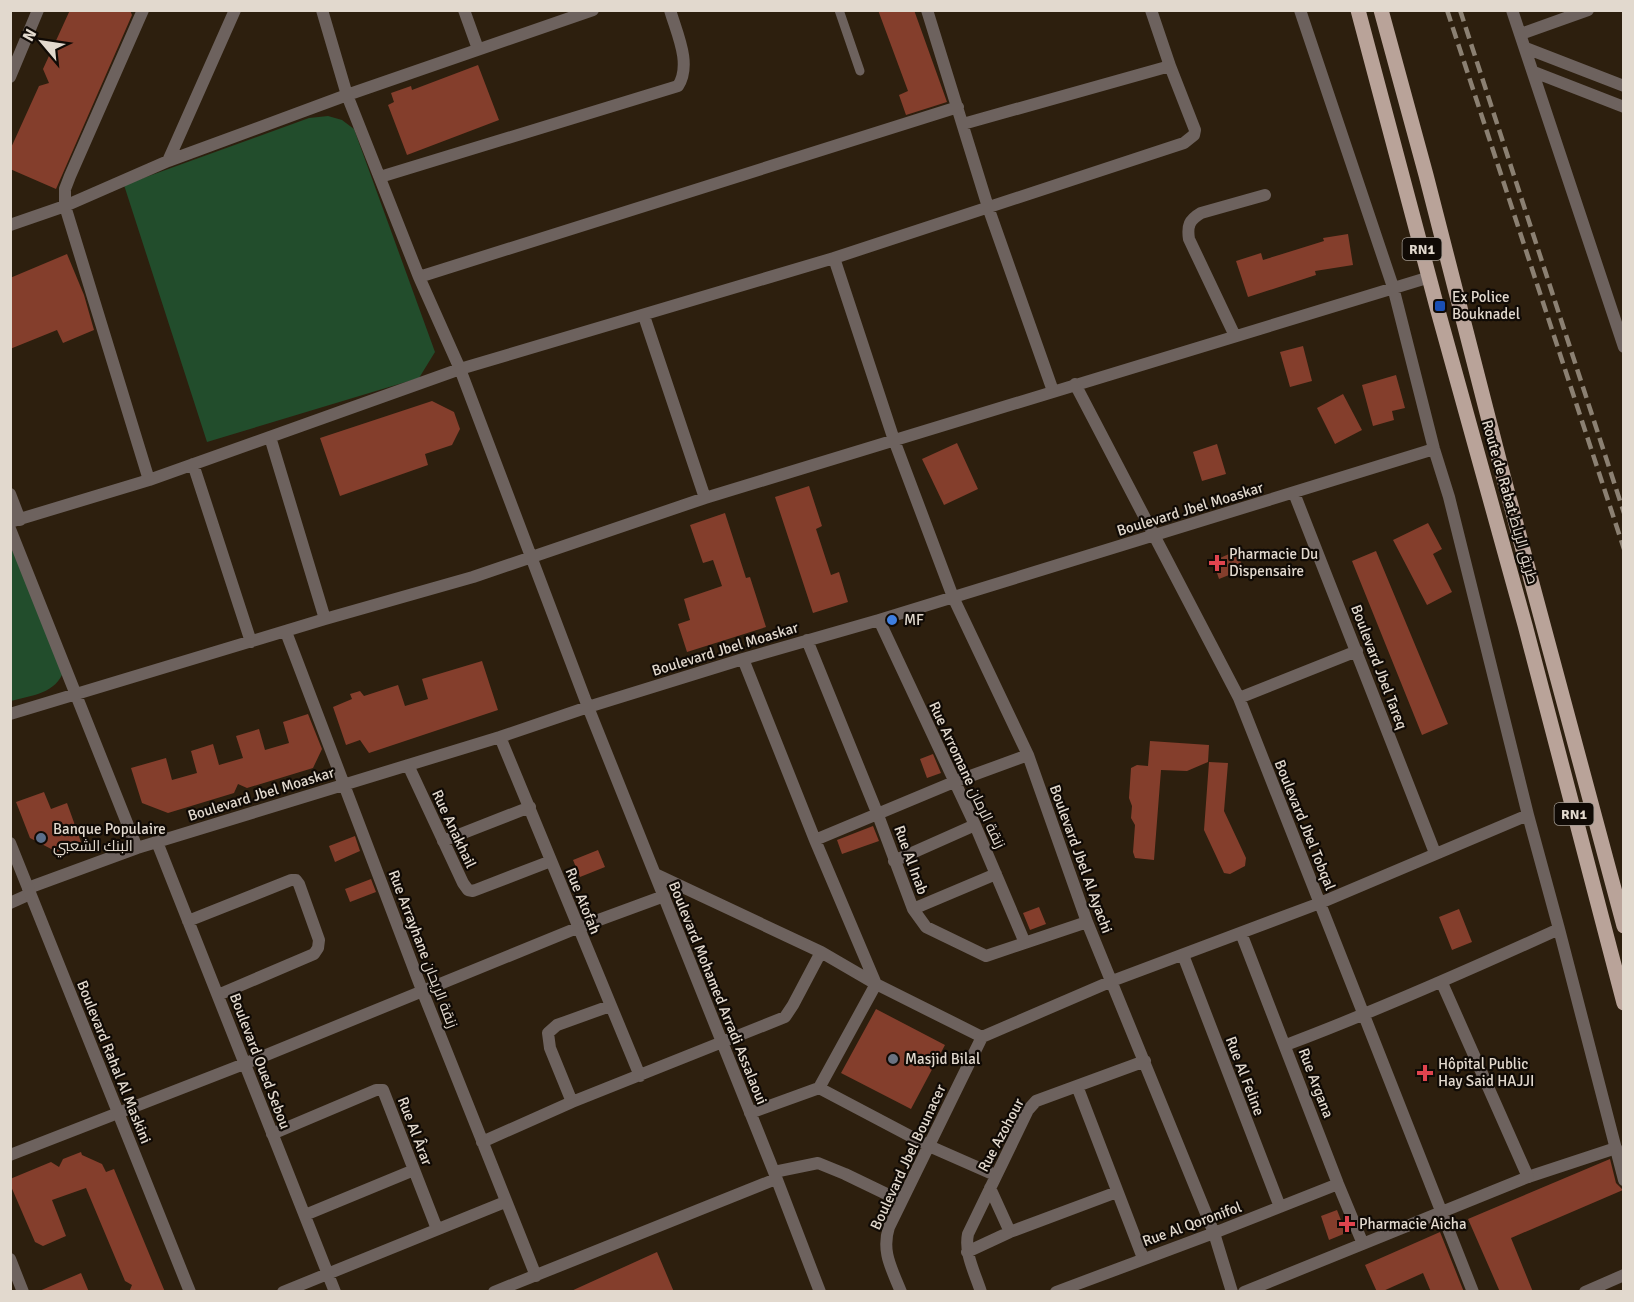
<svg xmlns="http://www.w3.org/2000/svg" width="1634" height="1302" viewBox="0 0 1634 1302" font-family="Signika,Cairo,sans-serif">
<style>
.green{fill:#224d2c}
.building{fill:#843e2c}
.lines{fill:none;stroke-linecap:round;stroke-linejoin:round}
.service{stroke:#6d625e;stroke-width:9}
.pedestrian{stroke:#6d625e;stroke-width:12}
.minor{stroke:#6d625e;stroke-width:12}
.tertiary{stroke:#6d625e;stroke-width:12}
.primary{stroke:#b9a399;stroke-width:15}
.rail{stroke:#8b8072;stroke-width:4.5;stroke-dasharray:12 6;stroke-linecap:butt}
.transit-dot{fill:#1a4fb4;stroke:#100a05;stroke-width:2}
.health-dot{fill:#e0444e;stroke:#100a05;stroke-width:2}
.shop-dot{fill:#3f7fe0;stroke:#100a05;stroke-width:2}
.service-dot{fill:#5c6f8a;stroke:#100a05;stroke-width:2}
.worship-dot{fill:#6b7280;stroke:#100a05;stroke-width:2}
.labels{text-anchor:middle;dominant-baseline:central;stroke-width:4.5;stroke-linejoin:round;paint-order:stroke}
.shield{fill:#100a05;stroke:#a39b92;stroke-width:1.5}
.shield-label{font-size:14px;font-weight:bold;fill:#e2d9ce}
.poi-label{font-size:15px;fill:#e2d9ce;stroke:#100a05;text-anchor:start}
.street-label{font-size:15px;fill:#e2d9ce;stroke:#100a05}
</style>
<rect width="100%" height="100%" fill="#2d1f0e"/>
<path class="green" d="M328 116 342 120 354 129 435 352 419 378 207 442 124 185 309 118Z
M10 545 64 670C56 694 32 695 11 701Z"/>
<path class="building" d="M70 10H130L132 15 56 189 10 169V150L39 86 49 83 43 69Z
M878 10H914L947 102 906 115 899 95 908 91Z
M478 65 499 120 407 155 388 105 394 102 391 93 411 86 412 90Z
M1348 234 1353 265 1315 271 1316 275 1248 297 1236 261 1261 253 1263 260 1324 241 1323 238Z
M67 254 84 295 94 330 63 343 57 330 10 349V278Z
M1303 346 1312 381 1290 387 1280 352Z
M1396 375 1405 408 1392 411 1394 420 1373 426 1362 385Z
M1343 394 1362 430 1335 444 1317 408Z
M432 401 454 412 460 429 452 445 425 454 428 465 340 496 320 438Z
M957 443 978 489 944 505 922 459Z
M1217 444 1226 474 1202 481 1193 452Z
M809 486 822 526 816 529 831 575 839 572 848 602 813 613 775 497Z
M725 513 746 578 750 577 766 627 687 652 678 624 690 620 684 599 722 586 713 560 703 563 690 525Z
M1428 523 1442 549 1433 554 1452 592 1427 605 1393 540Z
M1236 551 1244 569 1219 579 1213 561Z
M1376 551 1448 724 1422 735 1352 561Z
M482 661 498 710 369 753 360 740 346 745 333 707 352 699 350 694 360 691 364 696 398 685 405 706 428 699 422 679Z
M308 714 322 749 313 768 247 788 238 784 234 793 168 813 142 803 131 768 166 758 172 780 197 773 191 751 213 744 219 765 243 758 236 736 259 729 265 750 289 743 283 722Z
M1150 741 1209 745 1208 762 1187 771 1161 770 1154 860 1135 858 1133 852 1135 825 1131 818 1132 806 1129 798 1131 768 1137 765 1148 766Z
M933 754 941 773 927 778 920 759Z
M1209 762 1228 763 1224 811 1246 858 1245 866 1230 874 1224 873 1204 830Z
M44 792 51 809 67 803 81 842 57 852 30 838 16 802Z
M873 826 879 841 842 854 837 840Z
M355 836 360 851 335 862 329 846Z
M598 850 605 867 580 877 573 860Z
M371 879 376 892 350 902 345 889Z
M1039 907 1046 924 1030 930 1023 913Z
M1459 909 1472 942 1452 950 1439 917Z
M876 1009 945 1045 911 1109 841 1073Z
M81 1152 82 1155 102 1164 106 1172 114 1169 165 1292H129L132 1285 125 1281 86 1188 52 1200 66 1236 43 1246 35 1242 10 1184V1179L51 1162 59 1167 63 1159Z
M1610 1159 1616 1183 1623 1190 1511 1238 1533 1292H1500L1468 1219Z
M1337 1210 1346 1233 1329 1240 1321 1216Z
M1440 1232 1464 1292H1431L1423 1273 1381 1292H1377L1365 1265Z
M657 1252 674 1292H569Z
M81 1273 89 1292H37Z"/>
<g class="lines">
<path class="service" d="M839 10 860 71"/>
<path class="pedestrian" d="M1528 1177 1616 1148"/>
<path class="minor" d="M143 10 70 176 65 189V206L149 480
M322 10 347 95 419 277 460 369 588 707 774 1172 820 1292
M464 10 478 49
M927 10 988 207 1053 391
M1300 10 1393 287 1434 449 1449 497 1528 815 1559 929 1624 1180
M1512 10 1624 347
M1521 34 1588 10
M1526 48 1624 86
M1534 72 1624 107
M10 77 38 10
M963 124 1170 66
M168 161 235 10
M380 177 678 86C692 64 677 34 670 10
M10 225 65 206 168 161 347 95 593 10
M834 258 894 440 953 597 1028 755 1087 922 1214 1233 1232 1292
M419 277 958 107
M644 316 705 498
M1235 336 1189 239C1187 226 1189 220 1201 213L1265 195
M1075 384 1239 698 1473 1292
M270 437 325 619
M193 464 251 642
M1294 493 1435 853
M10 494 20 520
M10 522 149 480 460 369 834 258 1184 143 1194 135 1195 130 1170 66 1151 10
M10 529 137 848
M879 620 975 825 1025 943
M286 632 422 990 536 1276
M807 640 878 815 913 909 926 927 986 956 1087 922
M743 659 815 840 876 984 819 1088 750 1113
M1239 698 1357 651
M10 714 325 619 473 577 705 498 1430 277
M500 737 640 1076
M408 765 463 883 468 890 473 891 551 861
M815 840 954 782 1028 755
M443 841 530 807
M157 842 335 1292
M894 861 975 825
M655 874 821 952 876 984 982 1037 1112 981 1320 903 1528 815
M28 888 137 848 500 737 588 707 743 659 879 620 1434 449
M10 903 30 894
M913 909 996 874
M188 921 291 880H296L299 884 319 940 318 948 314 954 218 995
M1241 933 1338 1184 1363 1244
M1183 955 1280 1207
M1286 1045C1379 1010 1469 970 1559 929
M1077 1086 1143 1258
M819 1088 929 1146 995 1175
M572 1102 550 1048 548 1033 557 1025 610 1006
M272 1134 376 1090H383L437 1229
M482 1142 572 1102 785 1017 793 1005 821 952
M10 1155 244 1064 577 928 664 896
M774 1172 818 1163 845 1174 901 1201
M990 1188 1010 1232
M305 1215 414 1170
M967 1252 1010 1232 1117 1192
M10 1259 23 1292
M283 1292 505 1202
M494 1292 776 1179
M901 1292C892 1269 881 1252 889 1227L982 1037
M981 1292C975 1273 964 1253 968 1234L1028 1110 1036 1101 1145 1061
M1056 1292 1214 1233 1338 1184
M1244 1292 1528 1177 1442 983
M1585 1292 1624 1275"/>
<path class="tertiary" d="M10 843 190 1292"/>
<path class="primary" d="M1358 10 1438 311 1525 625 1624 1003
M1381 10 1426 175 1504 479 1624 926"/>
<path class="rail" d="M1447 10 1624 549
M1460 10 1624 513"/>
</g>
<rect class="transit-dot" x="1434" y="300" width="12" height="12" rx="3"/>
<g class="health-dot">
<path d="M1214 554h6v6h6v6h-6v6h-6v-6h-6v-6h6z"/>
<path d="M1422 1064h6v6h6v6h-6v6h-6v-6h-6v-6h6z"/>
<path d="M1344 1215h6v6h6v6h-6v6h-6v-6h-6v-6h6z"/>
</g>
<circle class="shop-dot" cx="892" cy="620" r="6"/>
<circle class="service-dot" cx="41" cy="838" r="6"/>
<circle class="worship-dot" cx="893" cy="1059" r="6"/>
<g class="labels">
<g class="shield">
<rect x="1402.5" y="238" width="39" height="22" rx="4.5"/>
<rect x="1554.5" y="803" width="39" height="22" rx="4.5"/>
</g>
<g class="shield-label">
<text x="1422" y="249">RN1</text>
<text x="1574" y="814">RN1</text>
</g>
<g class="poi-label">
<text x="1452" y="297">Ex Police<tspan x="1452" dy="17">Bouknadel</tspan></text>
<text x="1229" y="554">Pharmacie Du<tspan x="1229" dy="17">Dispensaire</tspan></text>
<text x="904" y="620">MF</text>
<text x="53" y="829">Banque Populaire<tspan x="53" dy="17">البنك الشعبي</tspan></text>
<text x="905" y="1059">Masjid Bilal</text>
<text x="1438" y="1064">Hôpital Public<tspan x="1438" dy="17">Hay Said HAJJI</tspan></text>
<text x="1359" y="1224">Pharmacie Aicha</text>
</g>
<g class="street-label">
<text transform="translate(1510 502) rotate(74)">Route de Rabat طريق الرباط</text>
<text transform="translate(1190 509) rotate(-17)">Boulevard Jbel Moaskar</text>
<text transform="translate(725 649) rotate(-17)">Boulevard Jbel Moaskar</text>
<text transform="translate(1379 667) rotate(69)">Boulevard Jbel Tareq</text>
<text transform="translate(967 775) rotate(65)">Rue Arromane زنقة الرمان</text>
<text transform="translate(261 794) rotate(-17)">Boulevard Jbel Moaskar</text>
<text transform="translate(1305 825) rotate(68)">Boulevard Jbel Tobqal</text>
<text transform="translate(454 829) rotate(65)">Rue Anakhail</text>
<text transform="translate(1081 859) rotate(70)">Boulevard Jbel Al Ayachi</text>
<text transform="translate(911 860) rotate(70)">Rue Al Inab</text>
<text transform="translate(583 901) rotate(68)">Rue Atofah</text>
<text transform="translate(423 949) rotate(69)">Rue Arrayhane زنقة الريحان</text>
<text transform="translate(718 993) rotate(68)">Boulevard Mohamed Arradi Assalaoui</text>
<text transform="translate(260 1061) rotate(69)">Boulevard Oued Sebou</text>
<text transform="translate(114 1062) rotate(68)">Boulevard Rahal Al Maskini</text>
<text transform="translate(1245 1076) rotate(69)">Rue Al Feline</text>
<text transform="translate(1316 1083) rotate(69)">Rue Argana</text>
<text transform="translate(415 1131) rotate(69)">Rue Al Ârar</text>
<text transform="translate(1001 1135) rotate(-62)">Rue Azohour</text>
<text transform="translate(908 1157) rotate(-65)">Boulevard Jbel Bounacer</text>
<text transform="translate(1192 1224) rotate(-20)">Rue Al Qoronifol</text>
</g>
</g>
<rect width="1634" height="1302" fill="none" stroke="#e2d9ce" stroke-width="24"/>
<g transform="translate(42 42) rotate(299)" stroke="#100a05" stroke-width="4.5" paint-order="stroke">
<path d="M0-4.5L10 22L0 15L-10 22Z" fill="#e2d9ce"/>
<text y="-9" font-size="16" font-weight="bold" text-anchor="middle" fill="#e2d9ce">N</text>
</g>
</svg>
